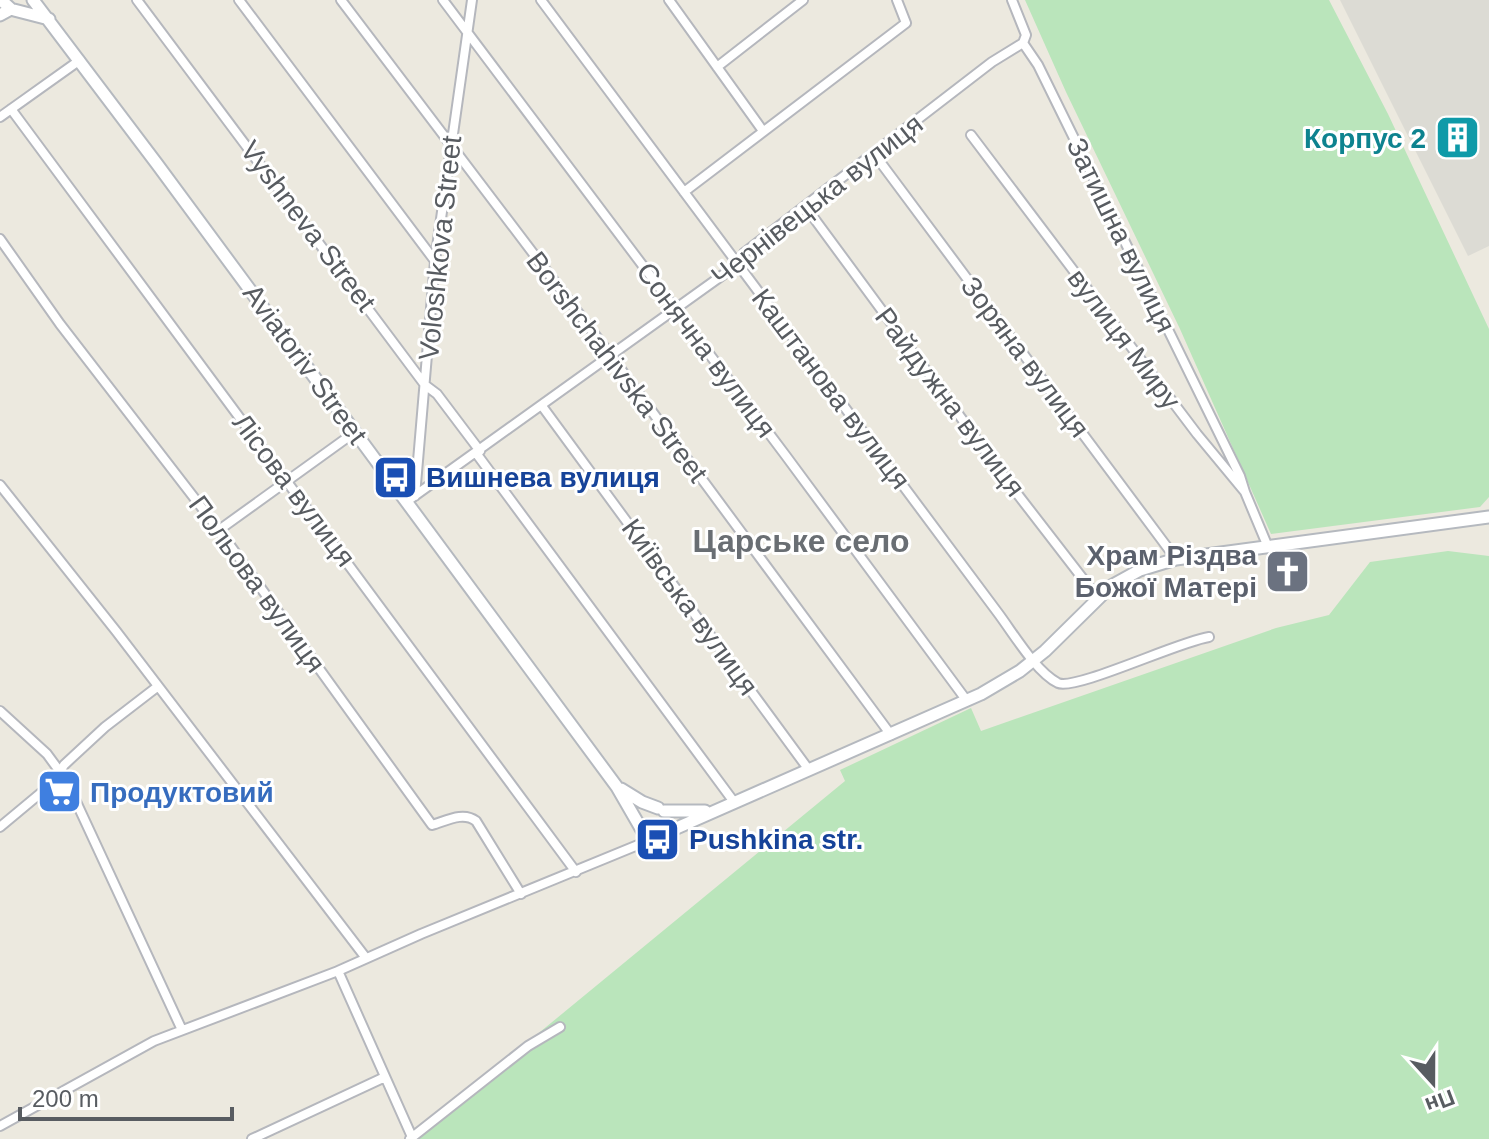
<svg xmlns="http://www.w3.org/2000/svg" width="1489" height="1139" viewBox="0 0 1489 1139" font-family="Helvetica,sans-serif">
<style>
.industrial{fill:#dcdbd4}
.green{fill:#bae5bb}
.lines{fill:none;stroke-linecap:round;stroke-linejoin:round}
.minor-casing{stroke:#b5b7bd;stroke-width:12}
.secondary-casing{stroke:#b5b9bf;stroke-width:15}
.minor{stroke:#fff;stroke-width:8}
.secondary{stroke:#fff;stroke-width:11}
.labels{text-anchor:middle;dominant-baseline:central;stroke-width:6;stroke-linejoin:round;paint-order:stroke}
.culture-label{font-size:28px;font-weight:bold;fill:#0d838f;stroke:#fff;text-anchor:end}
.street-label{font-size:28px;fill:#585c61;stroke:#fff}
.transit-label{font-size:28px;font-weight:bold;fill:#164399;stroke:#fff;text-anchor:start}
.worship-label{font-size:28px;font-weight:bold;fill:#5b616d;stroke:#fff;text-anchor:end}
.shop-label{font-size:28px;font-weight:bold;fill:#366cbe;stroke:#fff;text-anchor:start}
.quarter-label{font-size:32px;font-weight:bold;fill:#696e73;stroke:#fff}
</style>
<rect width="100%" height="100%" fill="#ece9df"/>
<path class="industrial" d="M1340 0H1489V246L1468 256Z"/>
<path class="green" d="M1025 0H1329L1388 114 1489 329V497L1480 507 1271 534 1180 329 1066 92Z
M1448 551 1489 556V1139H410L845 781 840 770 971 708 981 731 1276 628 1329 615 1370 562Z"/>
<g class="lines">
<defs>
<path id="minor" d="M137 0 425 385 437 394 480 451
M239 0 435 261
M341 0 611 356 891 735
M443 0 786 456 967 701
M541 0 998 613C1013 633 1036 672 1058 683 1075 691 1180 641 1209 637
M669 0 763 131
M1023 43 1038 65 1240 476 1245 492
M717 67 803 0
M11 109 576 872
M0 117 80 60
M971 135 1197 434 1245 492 1268 547
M875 155 1176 559
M684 192 906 23 897 0
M805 206 1012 487 1097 597
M0 239 60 324 219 530 432 825C446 821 463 811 476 821L521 894
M542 406 809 770
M476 453 734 802
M0 485 116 631 366 958
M415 496 435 261 472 0
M406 502 738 264 744 253 992 62 1023 43 1026 35 1012 0
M219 530 355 432
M0 711 47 754 66 780 182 1030
M0 827 54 782 64 765 105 727 157 687
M338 971 412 1137
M0 1126 154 1041 338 971 421 934 655 838
M252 1139 385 1077
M410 1139 528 1046 560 1027"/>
<path id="secondary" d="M33 0 157 164 617 787 643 832 654 837 660 836
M14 10 49 19
M0 15 11 9 1 0
M621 789 642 802 658 808
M664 811H705
M663 834 981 694 1020 671 1045 651 1111 586 1140 570 1176 559 1489 517"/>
</defs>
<use href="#minor" class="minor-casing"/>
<use href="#secondary" class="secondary-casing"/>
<use href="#minor" class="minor"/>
<use href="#secondary" class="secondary"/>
</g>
<defs>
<symbol id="building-square" viewBox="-11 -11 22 22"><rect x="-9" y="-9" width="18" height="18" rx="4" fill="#0f9aa8" stroke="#fff"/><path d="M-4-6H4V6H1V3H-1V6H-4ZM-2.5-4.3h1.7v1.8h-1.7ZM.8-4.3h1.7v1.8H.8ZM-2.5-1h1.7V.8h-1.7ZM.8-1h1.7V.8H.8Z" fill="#fff"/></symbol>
<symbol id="bus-square" viewBox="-11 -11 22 22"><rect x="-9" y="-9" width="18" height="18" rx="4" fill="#1a4fb4" stroke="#fff"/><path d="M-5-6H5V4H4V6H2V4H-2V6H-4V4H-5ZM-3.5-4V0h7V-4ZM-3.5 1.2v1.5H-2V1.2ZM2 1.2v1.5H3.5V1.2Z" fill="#fff"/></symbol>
<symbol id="church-square" viewBox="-11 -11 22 22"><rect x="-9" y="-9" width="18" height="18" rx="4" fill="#6b7280" stroke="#fff"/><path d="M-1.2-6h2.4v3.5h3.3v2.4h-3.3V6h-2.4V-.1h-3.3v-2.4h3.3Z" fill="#fff"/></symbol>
<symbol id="supermarket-square" viewBox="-11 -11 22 22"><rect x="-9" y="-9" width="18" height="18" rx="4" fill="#3f7fe0" stroke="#fff"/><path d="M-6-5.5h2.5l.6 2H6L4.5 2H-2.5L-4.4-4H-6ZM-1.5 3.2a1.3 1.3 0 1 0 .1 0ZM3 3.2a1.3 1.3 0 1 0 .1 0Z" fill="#fff"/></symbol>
</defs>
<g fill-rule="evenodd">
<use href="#building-square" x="1432" y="112" width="51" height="51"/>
<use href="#bus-square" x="370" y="452" width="51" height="51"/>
<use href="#church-square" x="1262" y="546" width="51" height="51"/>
<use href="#supermarket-square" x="34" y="766" width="51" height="51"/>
<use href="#bus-square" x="632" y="814" width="51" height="51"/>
</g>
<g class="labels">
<g class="culture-label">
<text x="1426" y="138">Корпус 2</text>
</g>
<g class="street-label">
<text transform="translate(817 200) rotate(-38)">Чернівецька вулиця</text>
<text transform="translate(308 226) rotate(53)">Vyshneva Street</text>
<text transform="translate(1121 235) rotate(64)">Затишна вулиця</text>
<text transform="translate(440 248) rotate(-84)">Voloshkova Street</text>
<text transform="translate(1124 339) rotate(53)">вулиця Миру</text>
<text transform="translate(706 350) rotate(53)">Сонячна вулиця</text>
<text transform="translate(1025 357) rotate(53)">Зоряна вулиця</text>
<text transform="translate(305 364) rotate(54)">Aviatoriv Street</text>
<text transform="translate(617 367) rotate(53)">Borshchahivska Street</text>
<text transform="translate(831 389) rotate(53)">Каштанова вулиця</text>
<text transform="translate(950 402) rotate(53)">Райдужна вулиця</text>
<text transform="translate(294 490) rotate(53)">Лісова вулиця</text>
<text transform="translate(257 584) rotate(54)">Польова вулиця</text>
<text transform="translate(690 607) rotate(54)">Київська вулиця</text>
</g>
<g class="transit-label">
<text x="426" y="477">Вишнева вулиця</text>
<text x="689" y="839">Pushkina str.</text>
</g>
<g class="worship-label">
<text x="1257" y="555">Храм Різдва<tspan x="1257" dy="32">Божої Матері</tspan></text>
</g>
<g class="shop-label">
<text x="90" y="792">Продуктовий</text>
</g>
<g class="quarter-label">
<text x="801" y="541">Царське село</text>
</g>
</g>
<g transform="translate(1433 1083) rotate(159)" stroke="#ffffff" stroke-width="6" paint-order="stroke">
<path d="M0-6L14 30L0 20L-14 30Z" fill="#585c61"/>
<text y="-12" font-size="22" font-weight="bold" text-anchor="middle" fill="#585c61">Пн</text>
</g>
<path d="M20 1107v12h212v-12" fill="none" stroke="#585c61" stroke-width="4"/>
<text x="32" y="1107" font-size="24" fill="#585c61" stroke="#ffffff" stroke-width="6" paint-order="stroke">200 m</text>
</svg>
